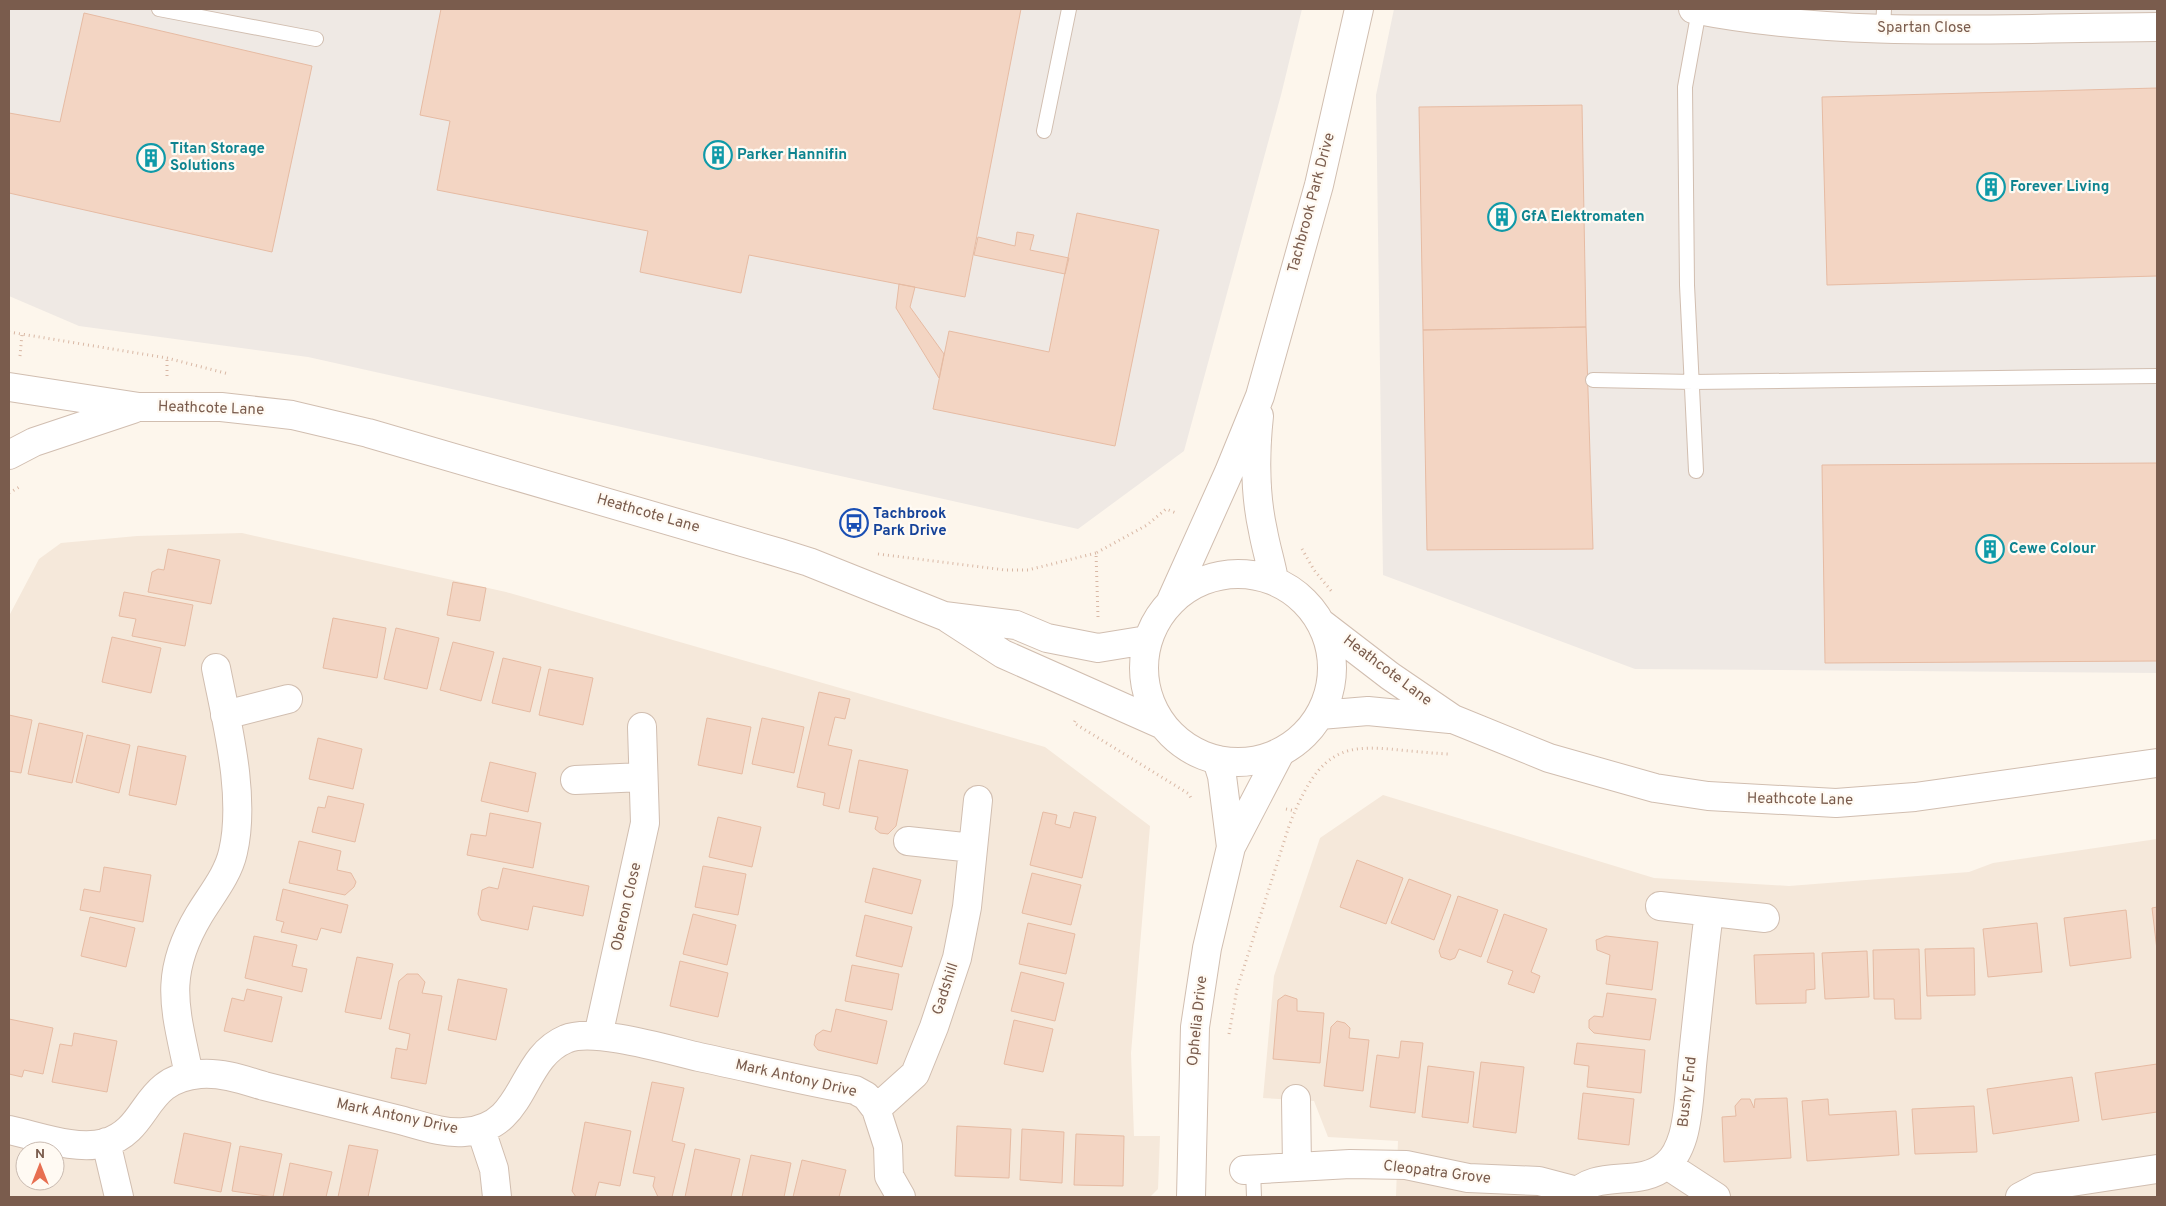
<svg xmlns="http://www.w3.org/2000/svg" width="2166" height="1206" viewBox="0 0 2166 1206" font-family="Overpass,sans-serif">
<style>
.residential{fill:#f5e8da;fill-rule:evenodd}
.industrial{fill:#efe9e4}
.building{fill:#f3d5c3;stroke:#e6bba3}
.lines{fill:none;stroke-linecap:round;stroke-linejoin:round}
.service-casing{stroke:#d1beb0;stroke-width:16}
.minor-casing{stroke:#d1beb0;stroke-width:30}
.tertiary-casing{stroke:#d1beb0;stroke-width:30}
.path{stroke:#d9b8a5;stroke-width:3;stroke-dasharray:1 4;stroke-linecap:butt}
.service{stroke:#fff;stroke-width:14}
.minor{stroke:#fff;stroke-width:28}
.tertiary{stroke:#fff;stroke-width:28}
.labels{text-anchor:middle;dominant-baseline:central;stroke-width:4.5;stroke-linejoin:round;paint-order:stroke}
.street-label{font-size:15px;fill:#7a5c4d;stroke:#fffaf3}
.culture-label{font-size:15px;font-weight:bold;fill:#0d838f;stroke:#fffaf3;text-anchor:start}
.transit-label{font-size:15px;font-weight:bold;fill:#164399;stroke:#fffaf3;text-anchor:start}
</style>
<rect width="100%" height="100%" fill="#fdf6ec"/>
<path class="residential" d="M242 533 506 592 1045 747 1150 826 1131 1053 1134 1136H1160L1158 1189 1150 1197H9V616L39 559 61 543 137 536ZM25 1151H55V1181H25Z
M1383 795 1654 878 1789 886 1969 872 1993 863 2157 839V1197H1267L1396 1196 1398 1141 1328 1137 1314 1101 1263 1098 1274 976 1320 838Z"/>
<path class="industrial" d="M9 9H1302L1281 95 1184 451 1078 529 308 357 79 326 9 296Z
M1394 9H2157V673L1635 669 1383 575 1376 95Z"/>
<path class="building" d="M441 9H1021L965 297 749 255 741 293 640 272 648 231 437 190 450 121 420 115Z
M84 13 312 66 272 252 9 193V113L60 122Z
M2157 88V276L1827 285 1822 97Z
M1582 105 1586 327 1423 330 1419 107Z
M1077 213 1159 230 1115 446 933 409 949 331 1049 352Z
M1017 232 1034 235 1030 250 1069 258 1065 274 974 255 978 237 1015 246Z
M899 284 915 287 910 307 944 354 939 378 896 308Z
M1586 327 1593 549 1427 550 1423 330Z
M2157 463V661L1825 663 1822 465Z
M168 549 220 560 211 604 148 592 152 572 158 569 164 570Z
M453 582 486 588 480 621 447 615Z
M124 592 193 605 185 646 132 636 136 619 119 616Z
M333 618 386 628 377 678 323 668Z
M396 628 439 638 427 689 384 679Z
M112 637 161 648 151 693 102 682Z
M453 642 494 652 481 701 440 690Z
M503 658 541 667 530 712 492 703Z
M549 669 593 678 583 725 539 715Z
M819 692 850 699 845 719 835 717 828 745 852 750 839 809 823 805 825 793 797 787Z
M9 715 32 720 21 773 9 771Z
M707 718 751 727 742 774 698 765Z
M762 718 804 727 794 773 752 764Z
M39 723 83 733 72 783 28 774Z
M87 735 130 745 119 793 76 782Z
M318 738 362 749 353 789 309 779Z
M138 746 186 756 176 805 129 795Z
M859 760 908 770 896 826 888 834 880 833 875 829 878 817 849 812Z
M490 762 536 773 528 812 481 801Z
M328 796 364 804 355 842 312 832 318 807 325 808Z
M1043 812 1057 815 1055 824 1070 828 1074 812 1096 817 1082 878 1030 865Z
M490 813 541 823 533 868 467 855 471 834 486 836Z
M718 817 761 827 752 867 709 857Z
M299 841 341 851 337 870 351 873 356 882 354 887 345 895 289 883Z
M1357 860 1403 878 1386 924 1340 907Z
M703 866 746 874 738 915 695 907Z
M104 867 151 875 143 922 80 910 84 889 100 892Z
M503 868 589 886 583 916 533 906 528 930 481 920 478 914 482 890 489 887 498 889Z
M873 868 921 880 912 914 865 902Z
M1032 873 1081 885 1071 925 1022 913Z
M1409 879 1451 895 1434 940 1391 923Z
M283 889 348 905 341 933 321 928 317 940 281 932 284 922 276 920Z
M1458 896 1498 910 1481 957 1459 949 1455 958 1450 960 1441 957 1439 951Z
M2157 907V950L2152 908Z
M2126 910 2131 958 2070 966 2064 918Z
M693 914 736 925 727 965 683 954Z
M1504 914 1547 929 1531 972 1540 976 1534 993 1508 984 1513 971 1487 962Z
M865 915 912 927 902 967 856 956Z
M90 917 135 928 126 967 81 956Z
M1028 923 1075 934 1066 974 1019 964Z
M2037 923 2042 972 1988 977 1983 929Z
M254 936 297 945 292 966 307 969 302 992 245 978Z
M1606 936 1658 942 1652 990 1606 984 1610 955 1597 950 1596 940Z
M1974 948 1975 995 1927 996 1925 949Z
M1919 949 1921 1019H1895L1894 999H1874L1873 950Z
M1867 951 1869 997 1825 999 1822 953Z
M1814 953 1815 989 1806 990V1003L1756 1004 1754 955Z
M357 957 393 964 381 1019 345 1012Z
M680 961 728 973 718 1017 670 1006Z
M852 965 899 974 892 1010 845 1001Z
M1021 972 1064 983 1055 1021 1011 1011Z
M407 974H418L425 982 422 993 442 996 426 1084 391 1078 396 1048 407 1050 410 1034 389 1029 399 981Z
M458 979 507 989 496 1040 448 1030Z
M247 989 282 997 272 1042 224 1031 232 998 244 1001Z
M1607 993 1656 999 1650 1040 1594 1033 1589 1028V1020L1594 1016 1603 1017Z
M1285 995 1297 999V1011L1324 1013 1320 1063 1273 1059 1278 1000Z
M836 1009 887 1021 877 1064 818 1050 814 1045 816 1035 823 1030 831 1032Z
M9 1019 53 1028 43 1074 24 1070 22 1077 9 1074Z
M1014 1020 1053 1029 1043 1072 1004 1064Z
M1337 1021 1345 1023 1350 1028 1349 1038 1369 1040 1363 1091 1324 1086 1331 1027Z
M74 1033 117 1041 107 1092 52 1082 60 1044 72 1046Z
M1401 1041 1423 1043 1415 1113 1370 1107 1377 1055 1399 1058Z
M1577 1043 1645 1050 1641 1093 1587 1087 1589 1066 1574 1064Z
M1481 1062 1524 1067 1516 1133 1473 1127Z
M2157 1064V1112L2102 1120 2095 1073Z
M1428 1066 1474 1072 1468 1123 1422 1117Z
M2072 1077 2079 1121 1993 1134 1987 1089Z
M652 1082 684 1088 672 1141 685 1144 672 1197H658L653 1186 655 1177 633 1173Z
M1583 1093 1634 1099 1629 1145 1578 1139Z
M1787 1098 1791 1158 1724 1162 1722 1117 1736 1116 1735 1106 1741 1099H1750L1754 1108 1755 1099Z
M1828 1099 1829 1115 1896 1111 1899 1155 1807 1161 1802 1101Z
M1974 1106 1977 1152 1915 1154 1912 1109Z
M585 1122 631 1131 620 1186 599 1182 595 1197H576L572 1191Z
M957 1126 1011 1129 1009 1178 955 1176Z
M1022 1129 1064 1132 1062 1183 1020 1180Z
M184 1133 231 1143 221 1192 174 1183Z
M1076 1134 1124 1136 1123 1186 1074 1185Z
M349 1145 378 1150 368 1197H338Z
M240 1146 282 1154 273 1197 232 1191Z
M695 1149 740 1159 731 1197H685Z
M751 1155 791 1163 784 1197H742Z
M802 1160 846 1170 839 1197H793Z
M290 1163 332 1172 326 1197H283Z"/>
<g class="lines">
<defs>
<path id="service" d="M159 9 316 39
M1883 29 1884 9
M1044 131 1069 9
M1593 380 1693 382 2157 376
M1696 471 1687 285 1685 87 1699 10
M1253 1170 1254 1197"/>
<path id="minor" d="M1693 9C1845 39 2003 28 2157 27
M225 715 288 699
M1217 760 1222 776 1231 847
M575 780 643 777
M908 841 973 848
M1660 906 1765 918
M598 1036 645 823 642 727
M189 1075C176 1010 162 977 199 915 211 895 228 875 233 852 246 796 227 724 216 668
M1296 1099 1297 1167
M876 1109 915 1074 934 1027 957 958 967 907 978 800
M9 1130C38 1136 76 1151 105 1143 151 1129 141 1079 200 1074 221 1072 244 1080 264 1086 308 1097 352 1108 396 1119 417 1124 442 1134 464 1132 527 1128 518 1059 566 1039 593 1027 669 1050 699 1057 751 1068 803 1081 855 1090L866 1096 876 1109 888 1146 889 1176 901 1197
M481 1130 494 1169 497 1197
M106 1142 119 1197
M1667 1165 1716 1197
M1244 1170 1350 1164 1406 1165 1468 1178 1539 1181 1577 1191
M1191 1197 1195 1027 1207 948 1231 847 1280 753
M1572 1197C1596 1167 1639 1189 1666 1165 1675 1158 1680 1146 1683 1136 1690 1111 1690 1082 1693 1056 1698 1008 1703 960 1709 912
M2020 1197 2039 1187 2157 1169"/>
<path id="tertiary" d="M9 387 139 407H221L292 415 368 433 780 553 809 562 944 616 1016 625 1047 638 1098 648 1147 640
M1259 416C1255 453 1255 495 1263 531 1266 548 1271 563 1274 580
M9 455 34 442 133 409
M1144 668a94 94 0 1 1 188 0a94 94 0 1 1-188 0Z
M1171 601 1229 472 1260 396 1319 185 1359 9
M949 619 1003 654 1163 725
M1321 623 1390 676 1453 719 1549 758 1655 788 1708 796 1836 803 1915 797 2157 763
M1320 715 1368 711 1450 719"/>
</defs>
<use href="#service" class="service-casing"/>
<use href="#minor" class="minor-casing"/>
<use href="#tertiary" class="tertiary-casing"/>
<path class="path" d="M9 332 167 358 229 374
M20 356 22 334
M167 376V358
M9 493 21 486
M1302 549 1314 570 1333 593
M878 554 1005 570H1028L1096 553
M1098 617 1096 553 1147 525 1166 509 1176 513
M1075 721 1074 723 1189 794 1192 800
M1286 809 1295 811
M1229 1034 1237 989 1289 826C1328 724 1360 750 1449 754"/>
<use href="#service" class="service"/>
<use href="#minor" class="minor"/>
<use href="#tertiary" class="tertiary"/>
</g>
<defs>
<symbol id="building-ring" viewBox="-11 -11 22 22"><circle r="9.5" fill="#fffaf3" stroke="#0f9aa8" stroke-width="1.5"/><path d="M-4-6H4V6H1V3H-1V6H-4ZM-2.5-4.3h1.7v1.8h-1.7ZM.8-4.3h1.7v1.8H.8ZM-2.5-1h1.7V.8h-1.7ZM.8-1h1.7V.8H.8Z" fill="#0f9aa8"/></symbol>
<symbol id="bus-ring" viewBox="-11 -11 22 22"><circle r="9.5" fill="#fffaf3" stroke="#1a4fb4" stroke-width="1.5"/><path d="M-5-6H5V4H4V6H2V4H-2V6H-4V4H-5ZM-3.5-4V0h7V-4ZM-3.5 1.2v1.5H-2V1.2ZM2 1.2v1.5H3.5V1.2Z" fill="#1a4fb4"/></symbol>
</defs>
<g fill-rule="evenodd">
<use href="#building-ring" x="702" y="139" width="32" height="32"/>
<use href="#building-ring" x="135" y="142" width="32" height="32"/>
<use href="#building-ring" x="1975" y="171" width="32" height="32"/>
<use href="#building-ring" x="1486" y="201" width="32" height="32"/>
<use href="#bus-ring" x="838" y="507" width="32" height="32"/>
<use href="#building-ring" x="1974" y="533" width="32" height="32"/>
</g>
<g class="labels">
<g class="street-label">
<text x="1924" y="28">Spartan Close</text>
<text transform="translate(1312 203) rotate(-75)">Tachbrook Park Drive</text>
<text transform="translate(211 409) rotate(2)">Heathcote Lane</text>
<text transform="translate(648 514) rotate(16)">Heathcote Lane</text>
<text transform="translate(1387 671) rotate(37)">Heathcote Lane</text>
<text transform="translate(1800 800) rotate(1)">Heathcote Lane</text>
<text transform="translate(627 907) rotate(-77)">Oberon Close</text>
<text transform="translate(946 989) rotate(-72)">Gadshill</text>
<text transform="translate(1198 1021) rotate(-84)">Ophelia Drive</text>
<text transform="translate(796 1079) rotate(13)">Mark Antony Drive</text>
<text transform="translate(1688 1092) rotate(-83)">Bushy End</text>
<text transform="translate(397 1117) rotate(12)">Mark Antony Drive</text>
<text transform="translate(1437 1173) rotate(7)">Cleopatra Grove</text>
</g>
<g class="culture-label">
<text x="170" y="149">Titan Storage<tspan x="170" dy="17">Solutions</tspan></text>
<text x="737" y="155">Parker Hannifin</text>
<text x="2010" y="187">Forever Living</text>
<text x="1521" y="217">GfA Elektromaten</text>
<text x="2009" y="549">Cewe Colour</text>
</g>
<g class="transit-label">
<text x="873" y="514">Tachbrook<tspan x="873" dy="17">Park Drive</tspan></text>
</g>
</g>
<rect width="2166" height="1206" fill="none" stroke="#7a5c4d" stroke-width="20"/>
<g transform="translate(40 1166)"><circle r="24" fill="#fffaf3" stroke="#cabbb1"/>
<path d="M0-4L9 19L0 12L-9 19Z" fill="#e76f51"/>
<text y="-8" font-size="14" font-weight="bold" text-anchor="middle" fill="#7a5c4d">N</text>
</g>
</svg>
